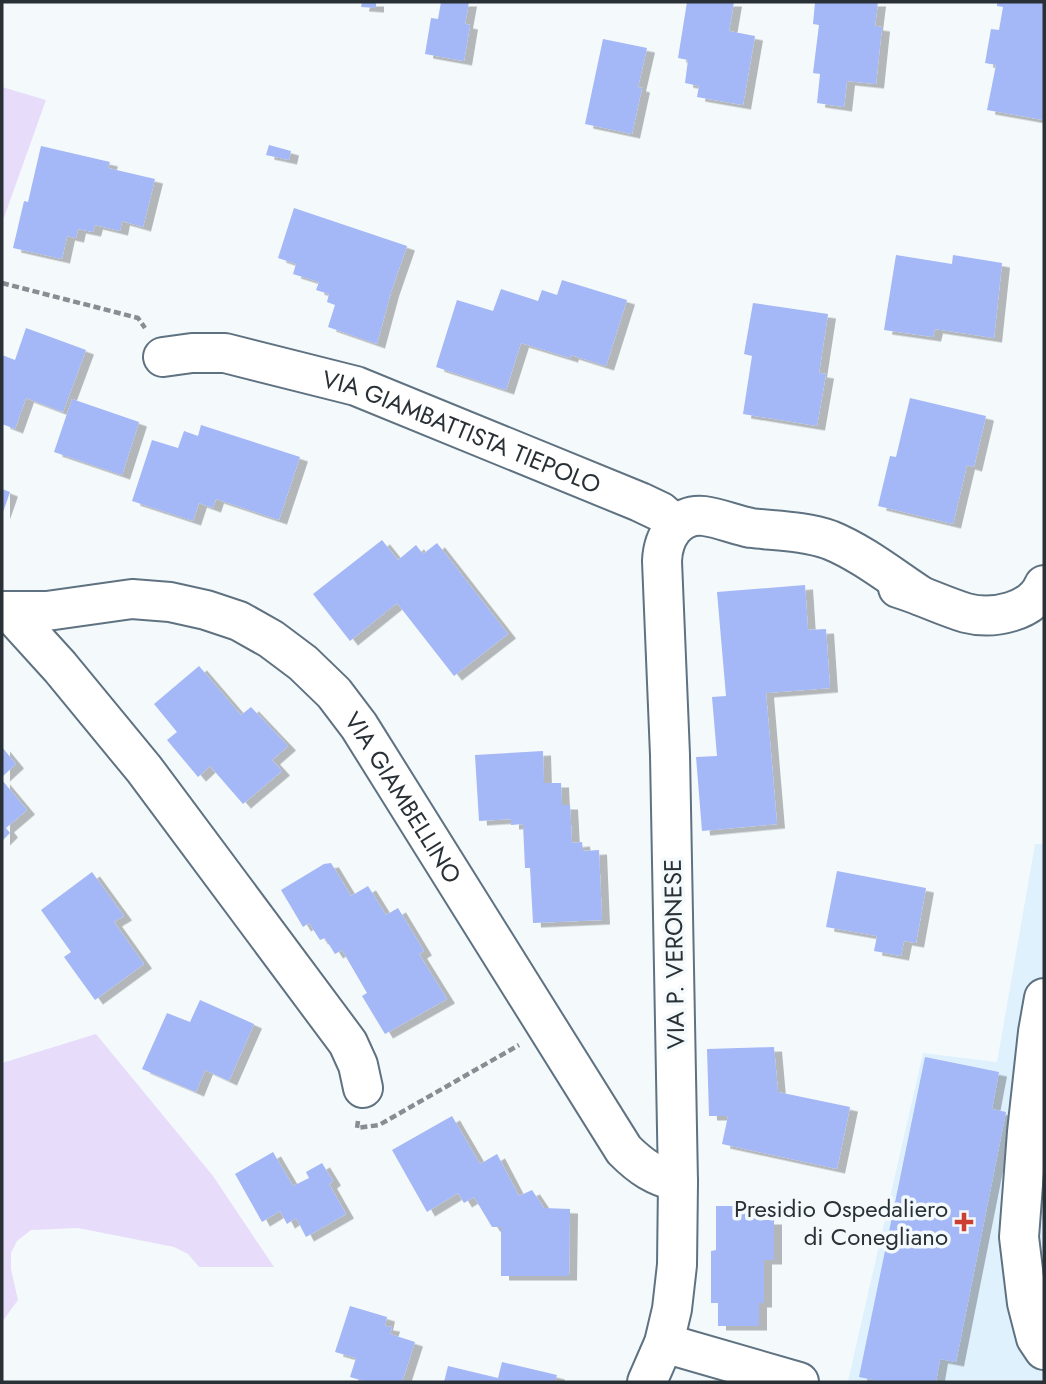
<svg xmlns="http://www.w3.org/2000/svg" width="1046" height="1384" viewBox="0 0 1046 1384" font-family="Jost,sans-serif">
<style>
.built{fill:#e0f1fe}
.green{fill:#e7ddfa}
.building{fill:#a4b7f6;filter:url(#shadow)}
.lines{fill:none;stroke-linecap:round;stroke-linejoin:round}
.minor-casing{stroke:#5f7281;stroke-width:42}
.path{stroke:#878d92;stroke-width:4.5;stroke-dasharray:7 3.5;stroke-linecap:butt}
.minor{stroke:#fff;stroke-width:38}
.poi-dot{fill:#cb3e31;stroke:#f4f9fc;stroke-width:2.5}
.labels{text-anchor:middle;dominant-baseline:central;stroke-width:7;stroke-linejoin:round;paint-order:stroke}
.street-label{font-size:24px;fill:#293137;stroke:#f4f9fc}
.poi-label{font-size:24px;fill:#293137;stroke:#f4f9fc;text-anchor:end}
</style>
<defs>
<filter id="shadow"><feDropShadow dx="8" dy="4.5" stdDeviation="0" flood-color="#0004"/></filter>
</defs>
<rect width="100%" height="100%" fill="#f4f9fc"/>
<path class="built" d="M1035 844H1044V1382L848 1381 923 1053 997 1062Z"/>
<path class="green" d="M2 87 46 100 2 223Z
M96 1034 213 1176 274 1267H199L188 1254 174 1247 78 1228 31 1230 17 1241 11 1253V1269L18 1300 2 1322V1063Z"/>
<path class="building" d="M362 2H376V8L361 7Z
M441 2H469L465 24 470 25 464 61 425 54 431 18 438 19Z
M687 2H734L729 31 755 36 743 105 697 97 699 86 685 83 688 60 678 58Z
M815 2H878L875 26 882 27 876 84 847 81 844 107 817 103 820 74 813 73 819 25 813 24Z
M997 2H1044V110L1043 120 987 110 996 65 985 63 991 29 999 30 1003 7 997 6Z
M603 39 647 48 638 87 642 88 632 134 585 124Z
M269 145 291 151 289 160 266 155Z
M41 146 110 162 108 168 155 179 143 227 122 221 120 231 95 225 93 232 78 229 76 238 67 236 62 259 13 248 24 201 28 202Z
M294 208 407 246 391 292 377 344 328 327 335 305 327 302 329 294 316 290 319 282 293 274 296 264 278 258Z
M896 255 952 264 953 255 1002 263 994 338 935 329 933 337 884 330Z
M562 280 627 300 606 366 571 355 570 358 521 343 506 390 436 367 457 300 493 311 501 289 538 301 542 290 557 295Z
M753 303 828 314 819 373 826 374 817 426 743 414 752 356 744 354Z
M26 328 86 350 63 412 26 398 15 429 2 424V355L15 360Z
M910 398 986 416 974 467 967 465 953 524 878 506 890 456 896 457Z
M72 399 139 422 122 475 54 452Z
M201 425 300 457 279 520 216 499 213 508 199 503 193 521 132 501 152 440 178 448 184 431 198 436Z
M2 489 10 492 2 515Z
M382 540 398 560 416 545 423 554 437 543 508 634 454 676 397 603 350 641 313 594Z
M805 585 808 630 826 629 830 688 766 693 777 824 702 831 696 757 717 756 712 697 726 696 717 592Z
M199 666 241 715 251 707 288 746 272 760 282 771 243 804 210 766 198 777 167 740 177 732 154 704Z
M2 747 16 764 2 777Z
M543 751 544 783H561L562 805H570L572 843 582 842 583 851 599 850 602 920 533 923 530 868H525L523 824 511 825V819L479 821 475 755Z
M2 780 27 810 6 828 10 833 2 841Z
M331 863 351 896 368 886 386 915 398 908 424 951 419 954 447 999 385 1034 362 996 367 993 342 950 335 954 325 938 320 940 309 923 303 927 281 890 324 864Z
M837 871 926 888 916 943 904 941 901 956 874 951 877 936 826 927Z
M92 872 124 916 114 922 144 964 95 1000 64 957 71 952 41 910Z
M200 1000 254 1024 229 1081 205 1070 196 1092 142 1069 167 1013 190 1022Z
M774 1047 778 1092 850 1107 837 1169 722 1144 728 1116H709L707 1049Z
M925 1057 999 1072 992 1109 1006 1112 956 1362 940 1359 936 1382H883L859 1377Z
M452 1116 480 1164 497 1154 519 1196 532 1190 544 1208 570 1209 569 1276H501V1227H492L474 1197 464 1203 458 1193 427 1212 392 1150Z
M273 1152 293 1186 309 1178 306 1172 322 1163 333 1181 329 1184 346 1214 306 1237 296 1218 287 1224 280 1211 262 1222 235 1174Z
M716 1206H756V1220H774V1260H764V1303H759V1326H718V1303H711V1251L716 1250Z
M350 1306 387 1317 385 1326 392 1327 390 1334 415 1342 402 1382H367L350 1377 356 1358 335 1352Z
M502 1362 557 1375 555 1382H444L448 1366 498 1378Z"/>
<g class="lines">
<defs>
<g id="minor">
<path id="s1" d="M163 357 192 353H225L356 386 640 502 661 512 676 525"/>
<path d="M898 588C921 595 943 606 966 613 993 620 1033 612 1044 585"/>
<path id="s2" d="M2 611H47L132 599 170 602 206 610 239 621 271 639 303 663 334 693 359 726 624 1150C642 1168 655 1176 678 1182"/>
<path d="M10 612 60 667 144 769 348 1043 358 1065 363 1088"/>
<path d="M1044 998 1038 1032 1027 1132 1019 1237 1027 1303 1036 1338 1044 1350"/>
<path d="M664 1343 799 1382"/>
<path d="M647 1382 664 1343 672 1309 677 1265 678 1182 670 755 662 561C663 537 677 513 704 516 720 518 735 525 751 528 777 531 804 531 830 540 862 553 892 577 921 596"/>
</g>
</defs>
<use href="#minor" class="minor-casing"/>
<path class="path" d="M2 283 138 318 145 328
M358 1121 357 1128 379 1125 519 1045"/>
<use href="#minor" class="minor"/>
</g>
<path class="poi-dot" d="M960.5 1211.5h7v7h7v7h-7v7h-7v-7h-7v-7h7z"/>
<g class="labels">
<g class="street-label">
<text stroke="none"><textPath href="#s1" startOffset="312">VIA GIAMBATTISTA TIEPOLO</textPath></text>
<text stroke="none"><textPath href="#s2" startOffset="486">VIA GIAMBELLINO</textPath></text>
<text transform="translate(674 954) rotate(-91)">VIA P. VERONESE</text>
</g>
<g class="poi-label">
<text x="948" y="1208">Presidio Ospedaliero<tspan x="948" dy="28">di Conegliano</tspan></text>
</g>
</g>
<rect width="1046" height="1384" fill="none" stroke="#293137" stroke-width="7"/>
</svg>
